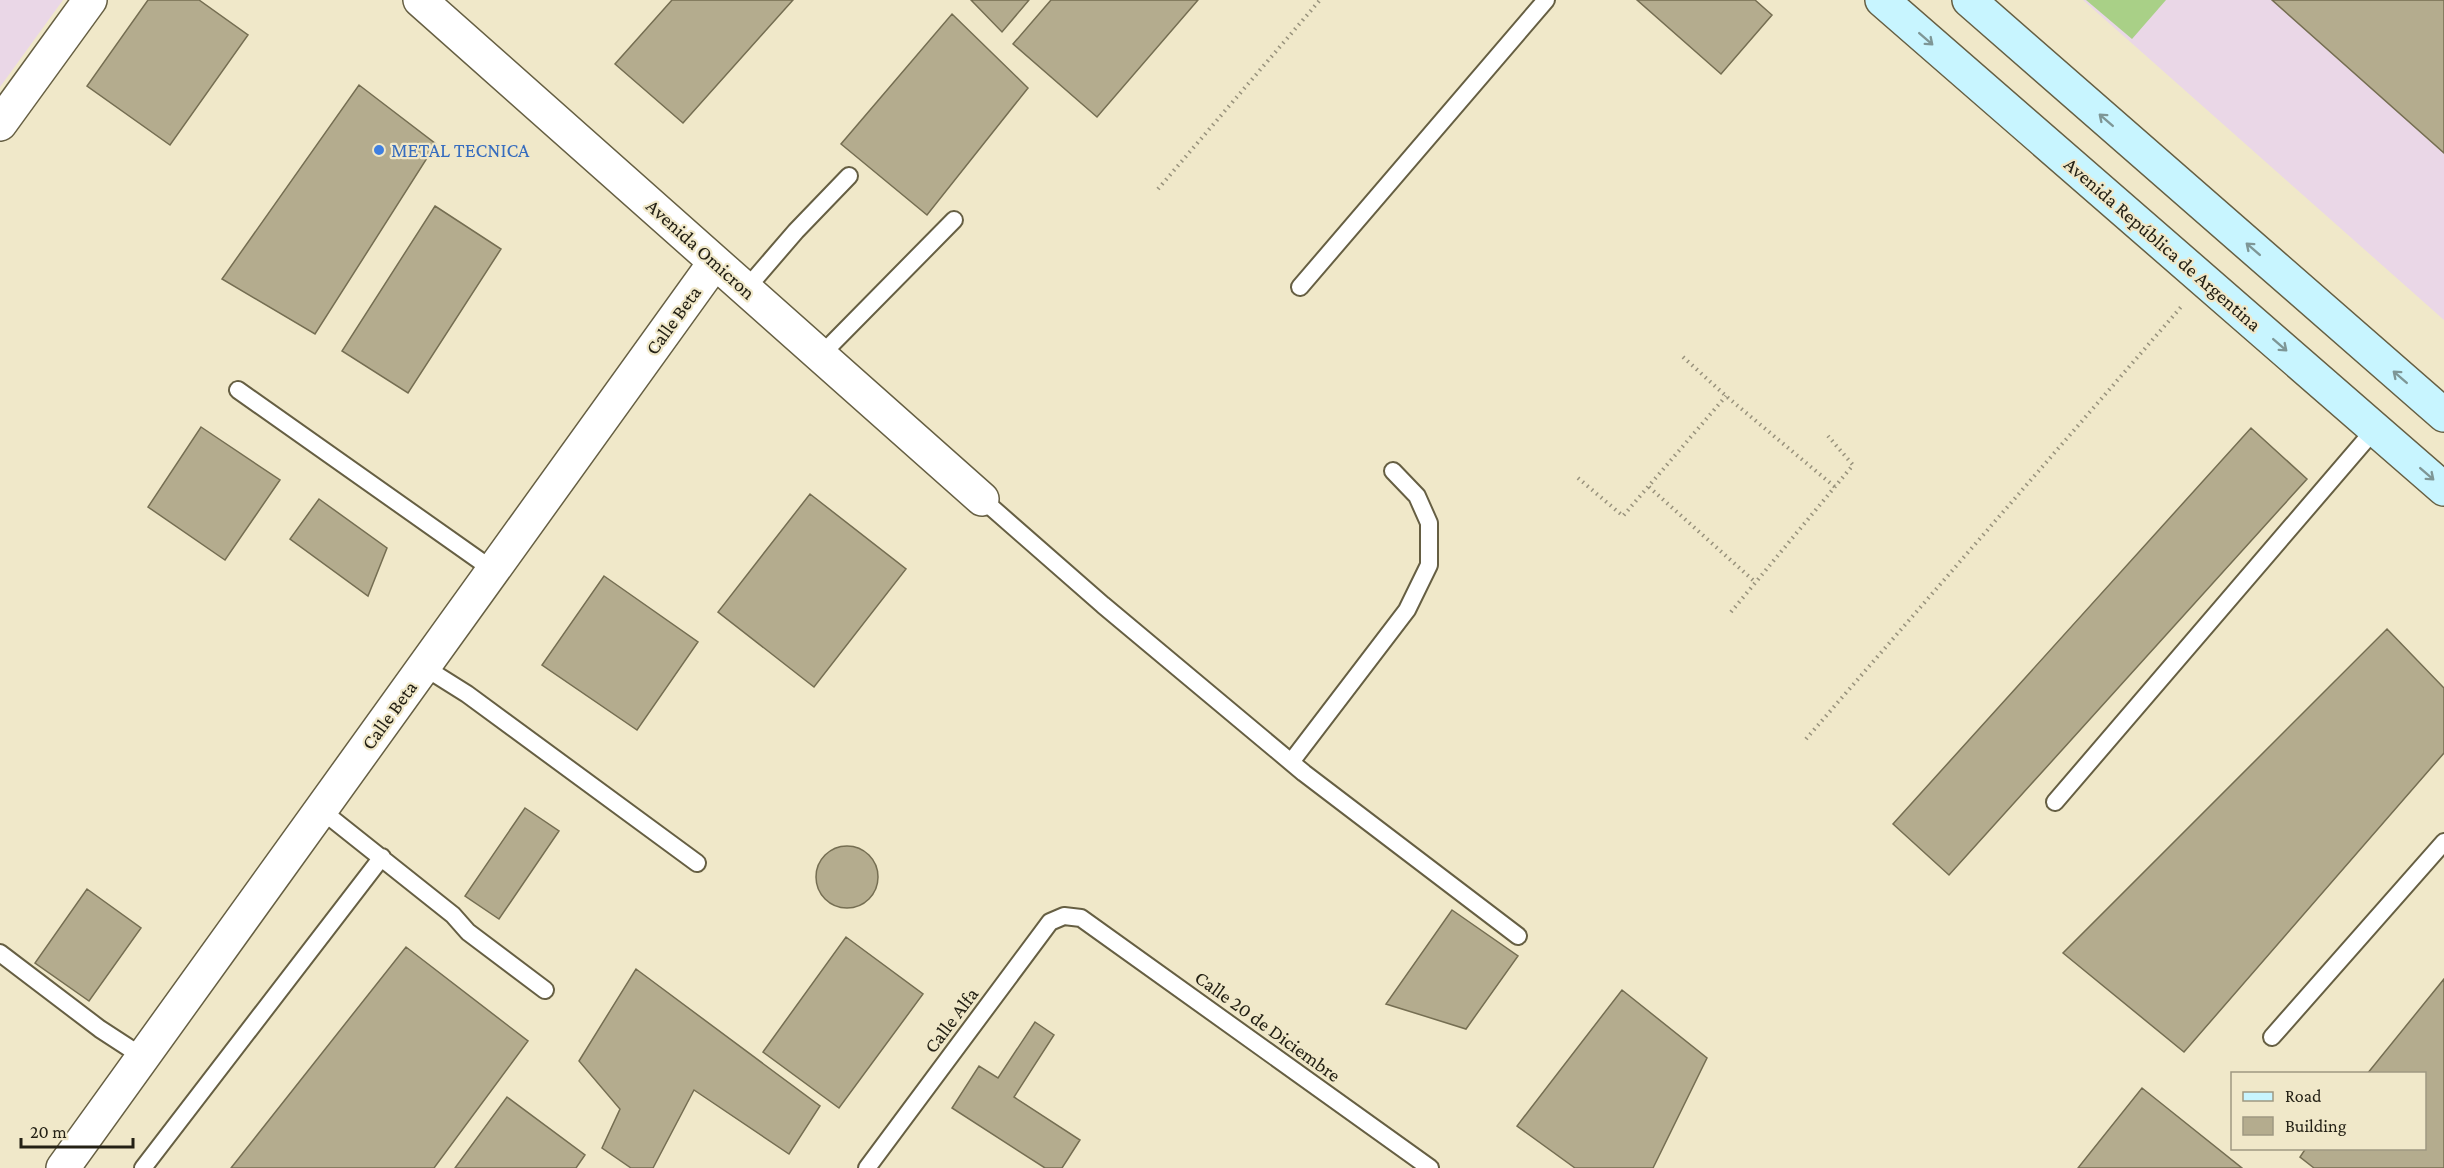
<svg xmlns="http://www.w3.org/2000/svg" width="2444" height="1168" viewBox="0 0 2444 1168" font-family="'Crimson Pro',serif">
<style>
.industrial{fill:#ead7e7}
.green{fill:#a9d087}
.building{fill:#b4ac8e;stroke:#756e52;stroke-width:1.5}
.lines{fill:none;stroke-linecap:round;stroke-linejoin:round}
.lane-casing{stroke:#665f43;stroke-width:20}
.street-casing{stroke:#665f43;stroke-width:36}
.secondary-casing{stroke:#665f43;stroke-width:36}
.path{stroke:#98927c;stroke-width:4;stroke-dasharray:1.5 4.5;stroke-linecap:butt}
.lane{stroke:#fff;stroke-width:16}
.street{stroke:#fff;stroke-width:33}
.secondary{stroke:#c8f5ff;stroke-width:33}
.oneway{stroke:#7e9696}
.shop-dot{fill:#3f7fe0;stroke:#f0e8c9;stroke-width:2}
.labels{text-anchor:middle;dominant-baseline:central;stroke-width:4.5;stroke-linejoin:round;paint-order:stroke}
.shop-label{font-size:20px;fill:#366cbe;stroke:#f0e8c9;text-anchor:start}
.street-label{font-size:20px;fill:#242115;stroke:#f0e8c9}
</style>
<rect width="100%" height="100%" fill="#f0e8c9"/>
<path class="industrial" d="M0 0H63L0 87Z
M2083 0H2444V320Z"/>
<path class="green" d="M2086 0H2166L2132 39Z"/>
<path class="building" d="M148 0H199L248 35 170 145 87 86Z
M672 0H793L683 123 615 64Z
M971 0H1029L1002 32Z
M1051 0H1198L1097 117 1013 44Z
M1637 0H1755L1772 15 1721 74Z
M2272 0H2444V153Z
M952 14 1028 88 927 215 841 144Z
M359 85 436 144 315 334 222 279Z
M435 206 501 249 408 393 342 351Z
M201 427 280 480 225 560 148 507Z
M2251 428 2307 479 1949 875 1893 824Z
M810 494 906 569 814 687 718 612Z
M319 499 387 548 368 596 290 539Z
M604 576 698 642 637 730 542 665Z
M2387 629 2444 688V753L2184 1052 2063 953Z
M525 808 559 831 499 919 465 896Z
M816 877a31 31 0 1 1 62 0a31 31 0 1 1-62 0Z
M87 889 141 928 89 1001 35 963Z
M1452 910 1518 956 1466 1029 1386 1004Z
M846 937 923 994 839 1108 763 1052Z
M406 947 528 1041 434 1168H231Z
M636 969 820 1106 789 1154 694 1090 653 1168H631L602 1148 620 1109 579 1061Z
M2444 979V1168H2314L2300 1157 2306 1148H2424V1074H2367Z
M1622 990 1707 1058 1653 1168H1575L1517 1126Z
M1035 1022 1054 1035 1014 1097 1080 1140 1062 1168H1045L952 1108 979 1066 998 1078Z
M2142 1088 2242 1168H2078Z
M507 1097 585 1155 576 1168H455Z"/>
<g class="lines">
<defs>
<path id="lane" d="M1300 287 1546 0
M746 289 796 231 849 176
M820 356 954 220
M238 390 493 570
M982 499 1103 605 1304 773 1518 936
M424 667 467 694 697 863
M1291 762 1407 610 1429 565V523L1417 496 1393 471
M2055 802 2375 429
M321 810 453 915 468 932 545 990
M0 953 100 1029 143 1057
M2272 1037 2444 842
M143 1168 382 857
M867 1168 1050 922 1064 916 1081 918 1430 1168"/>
<path id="street" d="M420 0 982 499
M0 124 90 0
M63 1168 715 262"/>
<path id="secondary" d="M1882 0 2444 489
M1969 0 2444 415"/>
</defs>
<use href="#lane" class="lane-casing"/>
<use href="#street" class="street-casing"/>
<use href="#secondary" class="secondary-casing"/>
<path class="path" d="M1158 189 1320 0
M1683 357 1726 396 1835 487
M1578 478 1623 516 1726 396
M1649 487 1755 582
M1731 612 1853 465 1828 436
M1806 739 2181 307"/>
<use href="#lane" class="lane"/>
<use href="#street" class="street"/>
<use href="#secondary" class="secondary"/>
</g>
<defs><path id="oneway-shaft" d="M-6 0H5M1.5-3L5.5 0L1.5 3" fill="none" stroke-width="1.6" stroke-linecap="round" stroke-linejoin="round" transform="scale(1.5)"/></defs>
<g class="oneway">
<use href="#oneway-shaft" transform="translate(1926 39) rotate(41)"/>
<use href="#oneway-shaft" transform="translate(2106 120) rotate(-139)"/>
<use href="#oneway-shaft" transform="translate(2253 249) rotate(-139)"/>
<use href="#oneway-shaft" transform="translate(2280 345) rotate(41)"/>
<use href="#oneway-shaft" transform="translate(2400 377) rotate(-139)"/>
<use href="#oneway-shaft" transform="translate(2427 474) rotate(41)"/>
</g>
<circle class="shop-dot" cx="379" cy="150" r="6"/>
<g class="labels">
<g class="shop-label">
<text x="391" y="150">METAL TECNICA</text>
</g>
<g class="street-label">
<text transform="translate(2163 244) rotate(41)">Avenida República de Argentina</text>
<text transform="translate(701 249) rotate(42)">Avenida Omicron</text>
<text transform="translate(673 320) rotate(-54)">Calle Beta</text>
<text transform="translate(389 715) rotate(-54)">Calle Beta</text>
<text transform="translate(951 1020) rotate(-53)">Calle Alfa</text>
<text transform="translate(1268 1026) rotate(36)">Calle 20 de Diciembre</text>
</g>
</g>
<rect x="2231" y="1072" width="195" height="78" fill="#f0e8c9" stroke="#9e9881" stroke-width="1.5"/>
<rect x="2243" y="1092" width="30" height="9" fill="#c8f5ff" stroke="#9e9881" stroke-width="1.5"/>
<text x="2285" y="1102" font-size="18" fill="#242115">Road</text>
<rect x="2243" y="1117" width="30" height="18" fill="#b4ac8e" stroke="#9e9881" stroke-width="1.5"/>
<text x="2285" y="1132" font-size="18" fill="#242115">Building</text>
<path d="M21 1138v9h112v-9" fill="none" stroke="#242115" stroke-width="3"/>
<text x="30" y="1138" font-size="18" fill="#242115" stroke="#f0e8c9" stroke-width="4.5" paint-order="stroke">20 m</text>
</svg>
